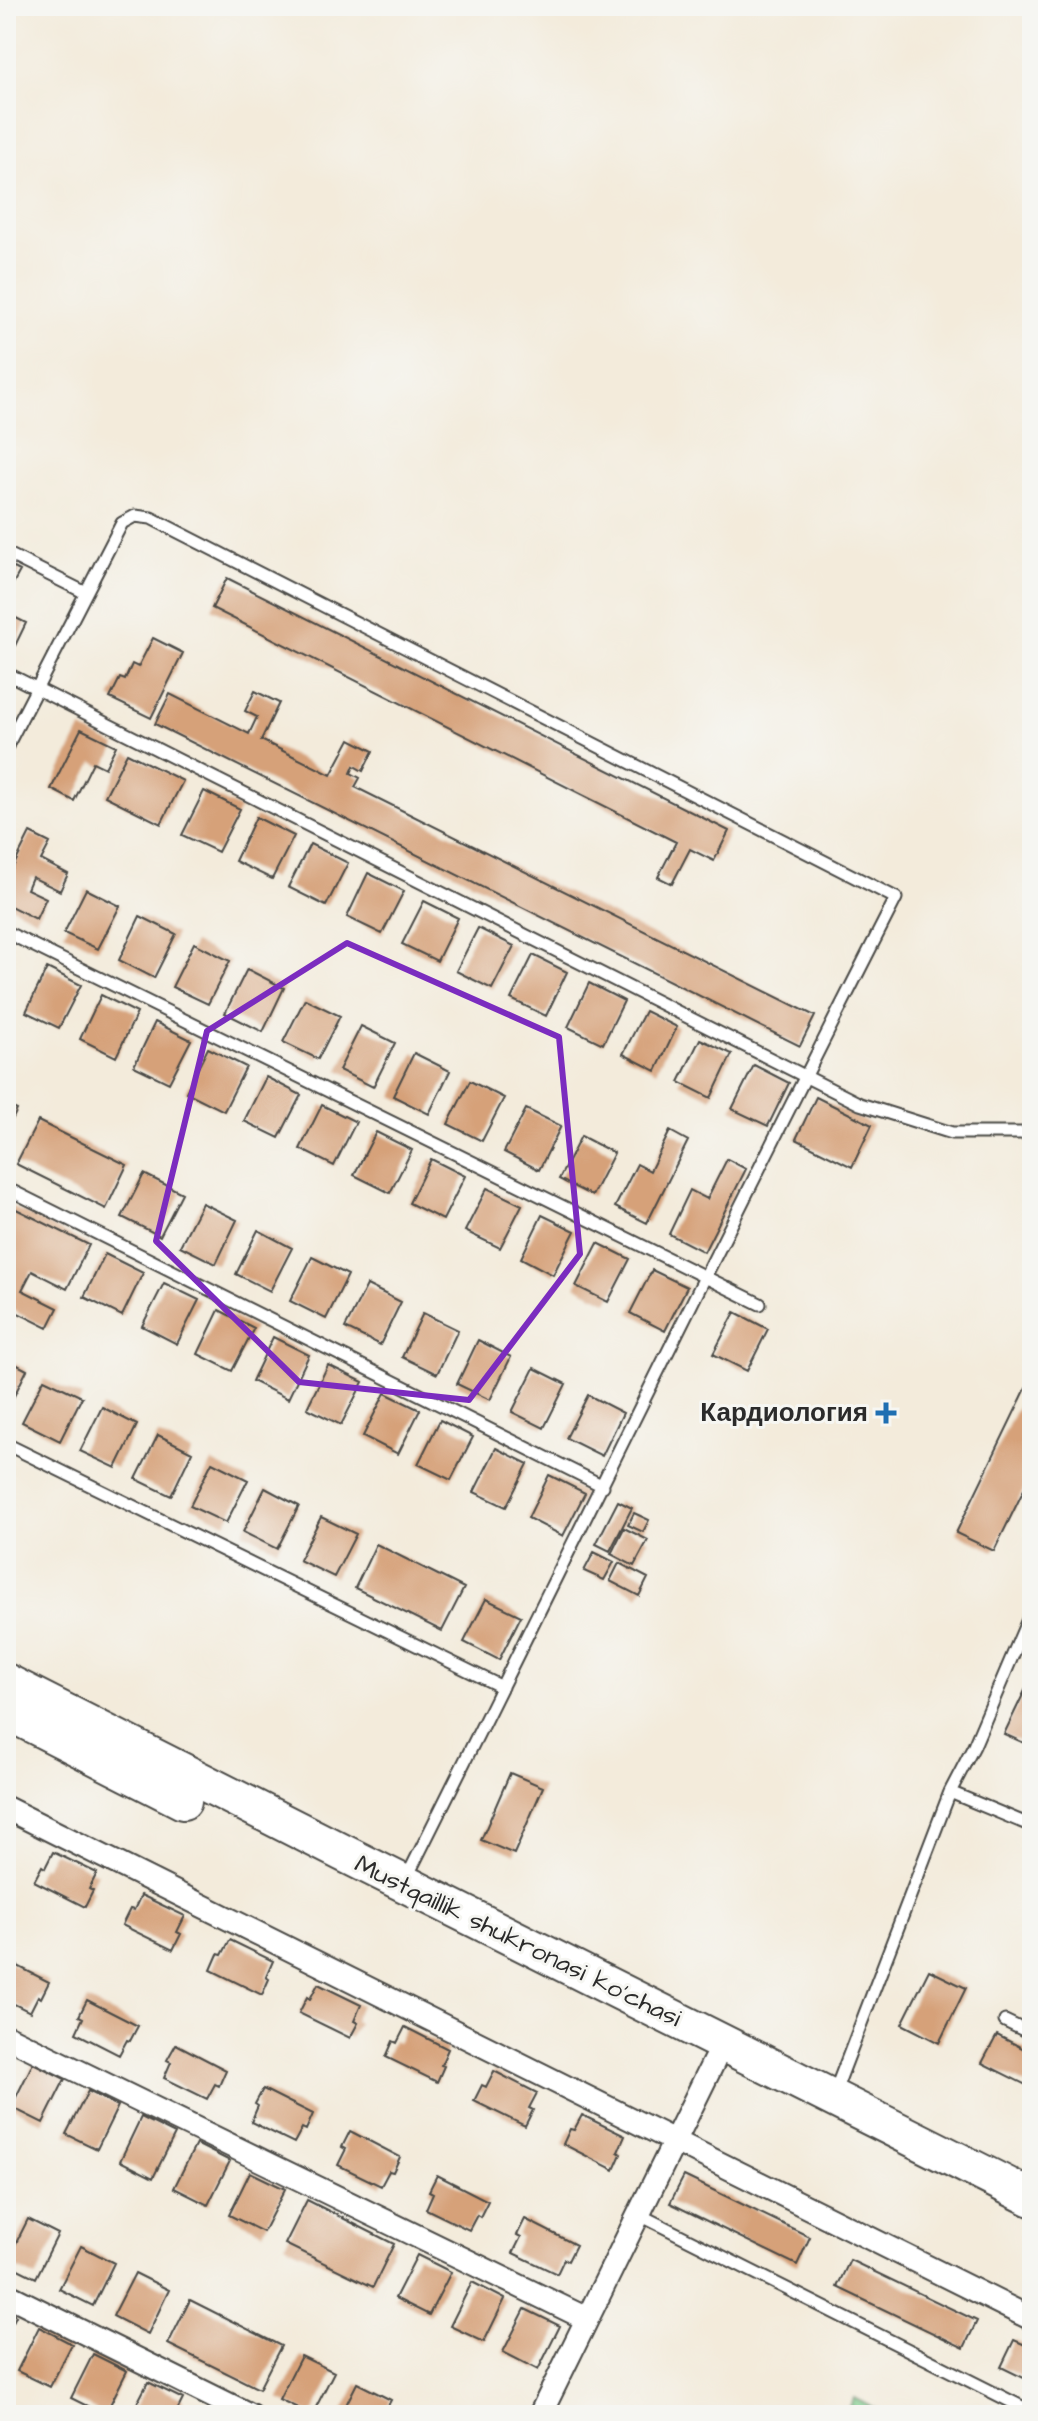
<svg xmlns="http://www.w3.org/2000/svg" width="1038" height="2421" viewBox="0 0 1038 2421" font-family="'Architects Daughter',sans-serif">
<style>
.garden{fill:#7ecb8b;stroke:#547b5b;stroke-width:2}
.building{fill:#d6a179}
.lines{fill:none;stroke-linecap:round;stroke-linejoin:round}
.service-casing{stroke:#494845;stroke-width:15}
.minor-casing{stroke:#494845;stroke-width:26}
.primary-casing{stroke:#494845;stroke-width:40}
.service{stroke:#fff;stroke-width:11}
.minor{stroke:#fff;stroke-width:22}
.primary{stroke:#fff;stroke-width:36}
.marked{fill:none;stroke:#7b2cbf;stroke-width:6;stroke-linejoin:round}
.poi-dot{fill:#1f6fb2;stroke:#f6f6f2;stroke-width:3}
.labels{text-anchor:middle;dominant-baseline:central;stroke-width:6;stroke-linejoin:round;paint-order:stroke}
.poi-label{font-size:26px;font-weight:bold;fill:#2b2b2b;stroke:#f6f6f2;text-anchor:end}
.street-label{font-size:26px;fill:#2b2b2b;stroke:#f6f6f2}
</style>
<rect width="100%" height="100%" fill="#f6f6f2"/>
<filter id="ink" filterUnits="userSpaceOnUse"><feTurbulence type="fractalNoise" baseFrequency=".0125" numOctaves="2"/><feDisplacementMap in="SourceGraphic" scale="16" xChannelSelector="R" yChannelSelector="G"/><feConvolveMatrix kernelMatrix="1 2 1 2 8 2 1 2 1" color-interpolation-filters="sRGB"/></filter>
<filter id="wash" filterUnits="userSpaceOnUse"><feTurbulence type="fractalNoise" baseFrequency=".006" numOctaves="4" result="noise"/><feDisplacementMap in="SourceGraphic" scale="32" xChannelSelector="R" yChannelSelector="G"/><feGaussianBlur stdDeviation="1.8" result="paint"/><feColorMatrix in="noise" values="0 0 0 0 0 0 0 0 0 0 0 0 0 0 0 0 0 1.4 0 .05"/><feComposite in="paint" operator="in"/></filter>
<g filter="url(#wash)">
<rect width="100%" height="100%" fill="#f3ebdb"/>
<path class="garden" d="M854 2398 888 2415H846Z"/>
<g id="blocks">
<path class="building" d="M6 564 20 571 9 591 6 590Z
M227 578 729 831 714 861 690 849 672 884 658 877 676 842 212 608Z
M6 613 26 623 12 652 6 649Z
M153 638 183 653 151 718 110 698 120 678 125 680 132 664 138 667Z
M255 691 279 703 261 740 331 775 350 739 373 751 363 771 354 766 351 773 360 778 355 787 815 1016 800 1046 155 724 170 694 249 734 257 717 245 711Z
M81 729 116 746 105 768 93 762 74 801 51 789Z
M127 753 183 781 161 824 105 796Z
M204 791 240 809 218 852 182 835Z
M256 817 294 836 272 879 235 861Z
M30 833 50 843 41 860 68 874 60 891 32 877 27 889 46 898 36 919 6 904V881Z
M310 844 348 863 326 906 288 887Z
M368 873 404 891 382 934 347 917Z
M86 889 120 906 98 949 64 933Z
M424 901 458 918 437 961 402 944Z
M140 916 176 934 154 978 119 960Z
M478 928 514 946 492 989 456 971Z
M194 943 230 961 208 1004 172 987Z
M533 955 567 972 546 1016 511 999Z
M47 968 81 985 59 1028 26 1012Z
M247 969 284 988 263 1032 225 1013Z
M589 983 624 1001 603 1044 568 1027Z
M101 995 137 1013 116 1057 80 1039Z
M305 999 340 1016 318 1059 283 1042Z
M645 1011 677 1027 656 1071 623 1054Z
M155 1022 191 1040 169 1083 134 1066Z
M361 1026 395 1043 373 1087 339 1070Z
M700 1039 732 1054 711 1098 679 1082Z
M208 1048 246 1067 224 1111 186 1092Z
M414 1053 450 1071 429 1114 393 1096Z
M754 1065 789 1083 768 1126 732 1109Z
M266 1077 301 1095 279 1138 244 1121Z
M470 1081 504 1098 482 1141 448 1124Z
M816 1097 872 1125 852 1167 796 1139Z
M6 1105 17 1110 6 1132Z
M322 1105 356 1122 334 1166 300 1149Z
M526 1109 561 1126 539 1170 504 1152Z
M38 1121 127 1165 106 1209 16 1164Z
M670 1131 688 1141 647 1223 615 1207 637 1164 650 1171Z
M376 1132 412 1150 390 1193 354 1175Z
M581 1136 614 1153 592 1196 559 1179Z
M431 1159 465 1176 443 1220 409 1203Z
M727 1159 746 1169 704 1252 669 1234 690 1190 707 1199Z
M144 1174 182 1193 160 1236 122 1217Z
M487 1188 522 1205 500 1248 465 1231Z
M202 1203 237 1220 216 1264 180 1246Z
M6 1204 89 1245 67 1289 32 1271 22 1290 58 1308 48 1328 6 1307V1277L13 1262 6 1258Z
M542 1215 575 1231 553 1275 521 1258Z
M258 1230 292 1248 270 1291 236 1274Z
M598 1243 630 1259 608 1302 576 1286Z
M105 1254 143 1273 122 1316 84 1297Z
M312 1257 348 1275 326 1319 290 1301Z
M652 1270 687 1287 665 1331 630 1313Z
M164 1283 199 1300 177 1344 142 1326Z
M367 1285 401 1302 380 1345 345 1328Z
M219 1310 254 1328 232 1371 198 1354Z
M735 1312 768 1329 747 1371 713 1354Z
M423 1313 458 1330 437 1374 402 1357Z
M273 1337 309 1355 288 1399 252 1381Z
M478 1340 511 1357 490 1400 457 1384Z
M6 1359 27 1370 6 1412Z
M328 1365 363 1382 341 1425 307 1408Z
M534 1368 566 1384 544 1428 512 1412Z
M1032 1376V1473L994 1551 956 1533Z
M44 1379 82 1397 60 1441 22 1422Z
M385 1393 420 1410 398 1454 363 1436Z
M588 1395 623 1413 602 1456 566 1438Z
M102 1407 137 1425 116 1468 80 1451Z
M440 1420 473 1437 451 1480 418 1464Z
M158 1435 192 1452 171 1496 136 1479Z
M496 1448 528 1464 506 1507 474 1492Z
M212 1462 248 1480 226 1523 190 1506Z
M549 1475 585 1493 563 1536 528 1518Z
M265 1488 299 1506 277 1549 243 1532Z
M618 1501 632 1508 610 1551 596 1544Z
M634 1513 649 1520 643 1532 628 1525Z
M321 1517 356 1534 334 1577 299 1560Z
M624 1528 648 1540 634 1566 611 1554Z
M376 1544 464 1588 442 1631 355 1588Z
M594 1552 614 1562 604 1580 584 1571Z
M619 1563 648 1578 639 1596 610 1581Z
M486 1599 521 1616 499 1660 464 1642Z
M1032 1676V1726L1024 1743 1004 1734Z
M510 1773 543 1787 514 1854 481 1840Z
M53 1852 97 1873 89 1889 93 1891 85 1907 34 1881 42 1866 45 1868Z
M141 1895 185 1916 177 1932 181 1934 173 1950 122 1925 130 1909 134 1910Z
M230 1940 273 1961 266 1977 269 1979 262 1995 211 1970 218 1954 222 1955Z
M6 1960 49 1982 41 1998 38 1996 30 2012 6 2000Z
M929 1970 966 1988 939 2043 902 2024Z
M318 1984 361 2005 354 2021 358 2023 350 2038 299 2013 307 1997 310 1999Z
M87 2000 138 2026 130 2041 127 2040 119 2055 76 2033 83 2018 79 2016Z
M405 2027 448 2049 441 2065 444 2066 437 2082 386 2057 393 2041 397 2043Z
M997 2035 1032 2053V2088L982 2063Z
M176 2044 226 2070 219 2086 215 2084 207 2099 164 2078 171 2062 167 2060Z
M33 2063 65 2079 43 2123 11 2107Z
M494 2071 537 2093 529 2108 533 2110 525 2126 474 2101 482 2085 486 2087Z
M263 2089 313 2114 306 2130 302 2128 294 2143 251 2122 258 2106 255 2104Z
M88 2091 118 2106 97 2149 66 2134Z
M582 2115 625 2136 618 2152 621 2154 614 2170 563 2144 570 2129 574 2130Z
M141 2117 175 2134 153 2178 120 2161Z
M350 2131 400 2157 393 2172 389 2171 381 2186 338 2165 346 2149 342 2147Z
M196 2144 230 2161 208 2205 174 2188Z
M250 2172 285 2189 263 2232 229 2215Z
M437 2175 488 2201 480 2217 477 2215 469 2230 426 2209 433 2193 429 2191Z
M684 2176 810 2237 797 2265 670 2203Z
M307 2200 394 2244 373 2287 285 2244Z
M28 2219 58 2234 36 2278 6 2263Z
M525 2219 576 2245 568 2261 564 2259 557 2274 513 2253 521 2237 517 2235Z
M81 2246 114 2263 93 2306 59 2289Z
M417 2255 451 2272 429 2315 395 2298Z
M850 2260 977 2321 964 2348 837 2287Z
M135 2273 169 2290 148 2334 113 2316Z
M472 2282 505 2299 484 2342 450 2326Z
M190 2300 281 2346 259 2389 168 2344Z
M525 2309 560 2326 538 2370 503 2352Z
M6 2311 16 2316 6 2335Z
M39 2327 72 2344 50 2387 17 2371Z
M1014 2340 1032 2348V2382L1001 2367Z
M93 2354 127 2371 105 2415 71 2398Z
M301 2356 334 2372 312 2415 279 2399Z
M148 2382 183 2399 175 2415H131Z
M357 2383 391 2400 383 2415H341Z"/>
</g>
</g>
<g filter="url(#ink)">
<use href="#blocks" fill-opacity="0" stroke="#494845" stroke-width="2"/>
<g class="lines">
<defs>
<path id="service" d="M6 553 86 593
M6 673 860 1104 952 1133H1032
M6 748 122 523 135 516 151 518 896 898C729 1224 569 1553 405 1881
M6 932 760 1304
M6 1188 603 1486
M6 1444 502 1687
M950 1792 1032 1826
M1005 2021 1032 2034
M834 2094 950 1792 974 1746 1032 1610
M638 2214 1032 2412"/>
<path id="minor" d="M6 1808 1032 2319
M6 2036 587 2319
M6 2294 250 2415
M540 2415 714 2061"/>
<path id="primary" d="M6 1682C347 1856 690 2027 1032 2198
M6 1711 183 1801"/>
</defs>
<use href="#service" class="service-casing"/>
<use href="#minor" class="minor-casing"/>
<use href="#primary" class="primary-casing"/>
<use href="#service" class="service"/>
<use href="#minor" class="minor"/>
<use href="#primary" class="primary"/>
</g>
</g>
<path class="marked" d="M347 943 559 1037 580 1254 469 1400 299 1382 156 1241 207 1031Z"/>
<path class="poi-dot" d="M882 1401h8v8h8v8h-8v8h-8v-8h-8v-8h8z"/>
<g class="labels">
<g class="poi-label">
<text x="868" y="1413">Кардиология</text>
</g>
<g class="street-label">
<text transform="translate(518 1941) rotate(26)">Mustqaillik shukronasi ko'chasi</text>
</g>
</g>
<rect width="1038" height="2421" fill="none" stroke="#f6f6f2" stroke-width="32"/>
</svg>
